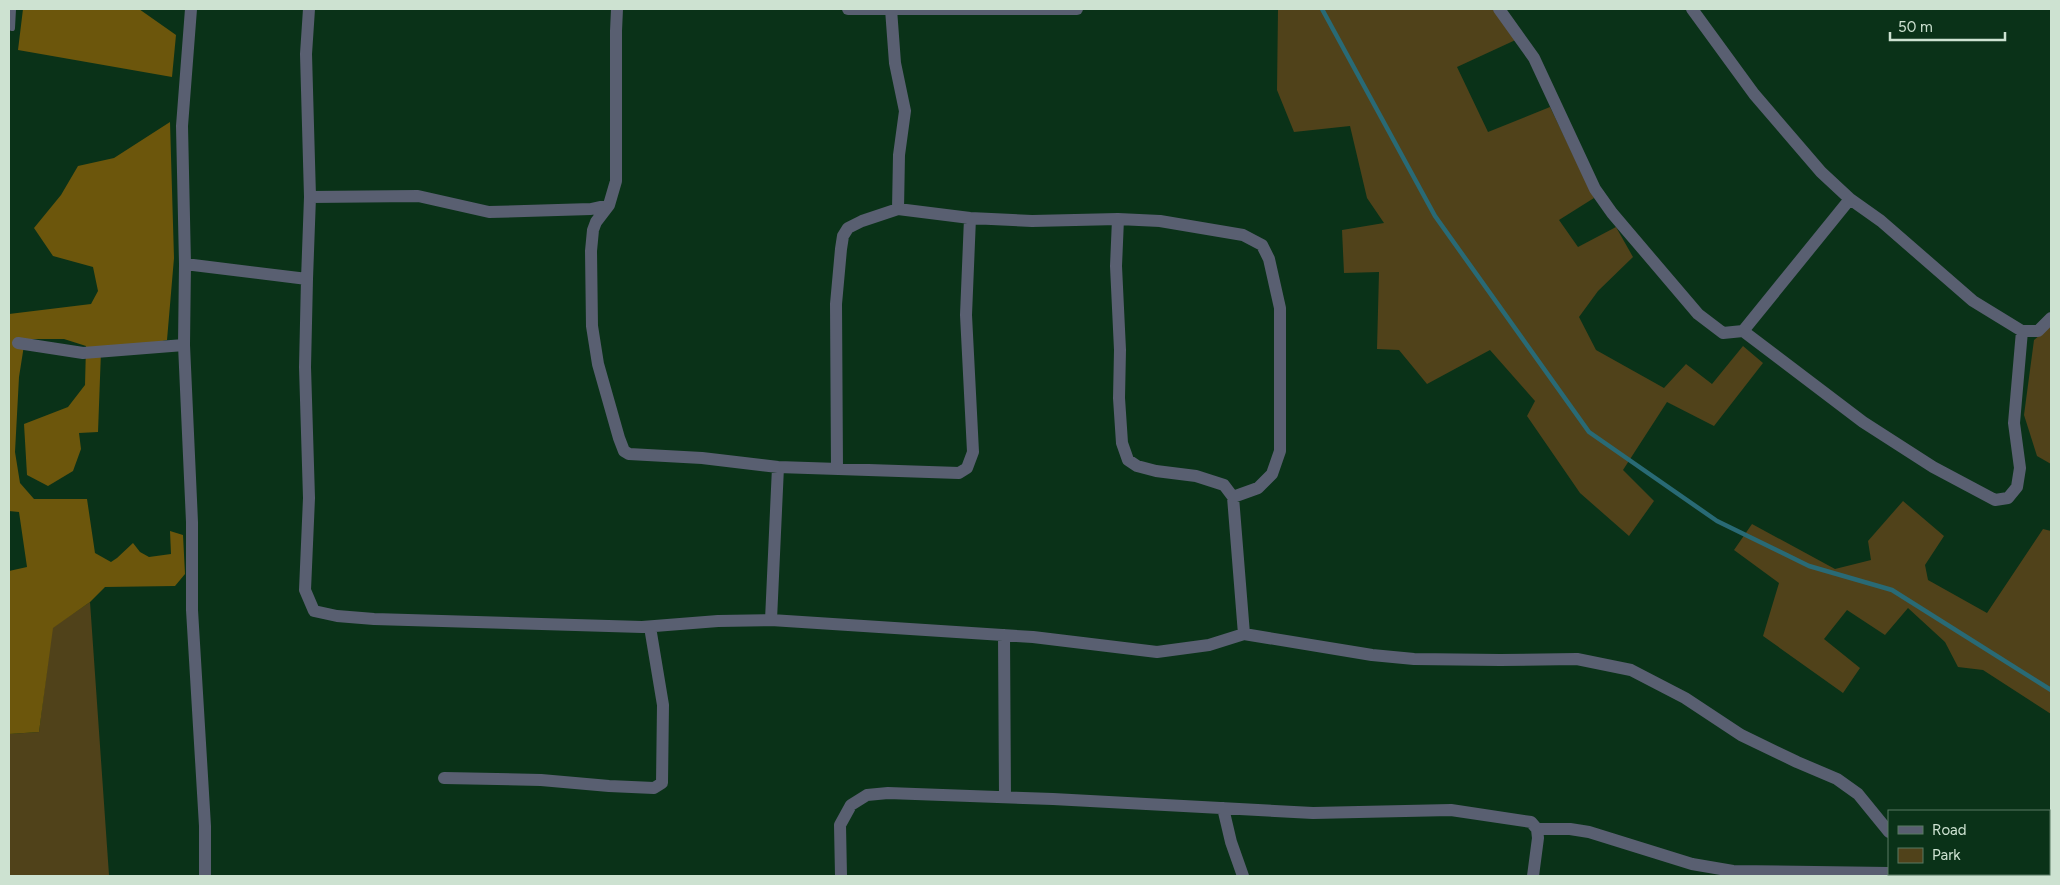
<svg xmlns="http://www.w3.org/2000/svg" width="2060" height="885" viewBox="0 0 2060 885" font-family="Figtree,sans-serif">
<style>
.green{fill:#50421a}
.forest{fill:#6c560c}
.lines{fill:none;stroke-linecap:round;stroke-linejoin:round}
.stream{stroke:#296a75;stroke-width:4.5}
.service{stroke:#595f71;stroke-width:6}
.minor{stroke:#595f71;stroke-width:12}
.tertiary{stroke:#595f71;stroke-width:12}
</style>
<rect width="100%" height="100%" fill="#0a3218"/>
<path class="green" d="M1278 9H1503L1522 37 1457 67 1488 132 1550 107 1594 198 1559 220 1578 247 1616 227 1633 257 1598 291 1579 317 1596 350 1664 388 1686 364 1712 384 1743 346 1763 363 1714 426 1667 402 1623 470 1654 501 1629 536 1580 493 1527 416 1535 401 1490 350 1427 384 1399 350 1377 349 1379 272 1344 273 1342 230 1384 223 1367 198 1350 126 1294 132 1277 90Z
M2051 326V464L2037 456 2024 415 2034 340Z
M1903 501 1944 536 1925 565 1928 580 1987 613 2043 529 2051 531V714L1983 670 1958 667 1945 642 1908 608 1885 635 1847 610 1824 639 1860 668 1843 693 1763 636 1779 583 1734 550 1752 524 1835 569 1871 560 1868 541Z
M90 602 109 875 9 876V734L39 732 52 628Z"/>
<path class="forest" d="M23 9H139L176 35 172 77 18 50Z
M170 122 174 258 167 340 129 348 101 351 98 432 79 433 81 449 73 471 48 486 27 475 24 424 68 407 85 385 86 346 64 339H25L19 377 15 452 20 483 34 499H87L95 553 111 562 117 558 133 543 140 552 149 557 171 554 170 531 183 535 185 574 175 586 105 587 90 602 53 628 39 732 9 734V571L27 567 19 512 9 511V314L91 304 98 291 93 267 53 256 34 228 61 195 78 166 114 158Z"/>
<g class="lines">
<path class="stream" d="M1322 9 1435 216 1589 432 1717 521 1809 566 1892 590 2051 690"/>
<path class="service" d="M12 28 13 9"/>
<path class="minor" d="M191 9 182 126 185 264 184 345 192 522V610L205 826V876
M617 9 616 31V181L609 205 596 222 593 230 591 251 592 326 598 364 619 438 624 451 629 454 702 458 778 467 959 473 967 468 973 452 966 315 970 218
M891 9 895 63 905 111 899 155 898 209
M1499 9 1534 58 1595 189 1612 213 1698 314 1723 333 1743 331 1850 199
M1692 9 1754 94 1821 172 1850 199 1881 221 1973 301 2022 331H2038L2051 318
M310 197 418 196 489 212 591 209 609 205
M185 264 307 279 305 367 309 498 305 590 314 611 337 616 374 619 642 627 718 621 771 620
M307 279 310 197 306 54 309 9
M1743 331 1863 422 1933 467 1995 500 2008 498 2017 487 2020 468 2014 423 2022 331
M18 343 83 353 184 345
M778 467 771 620 1033 637 1157 652 1209 645 1244 634 1233 497 1224 485 1196 476 1156 471 1137 466 1128 460 1122 443 1119 398 1120 350 1116 266 1118 219
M837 469 836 304 841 249 843 236 848 228 862 221 898 209 970 218 1032 221 1118 219 1160 221 1243 235 1262 245 1269 259 1280 308V451L1272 474 1258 488 1233 497
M1244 634 1372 655 1414 659 1500 660 1577 659 1631 670 1685 698 1741 735 1797 762 1837 779 1858 794 1889 832
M1004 635 1005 797
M444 778 541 780 609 786 654 788 662 783 663 705 650 627
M1223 808 1231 842 1243 876
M1537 829H1570L1589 832 1692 864 1733 871 1889 873
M1917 874 1918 876
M841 876 840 825 851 805 867 795 888 793 1053 799 1313 813 1451 810 1531 822 1537 829 1538 838 1533 876"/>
<path class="tertiary" d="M848 9H1077"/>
</g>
<rect width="2060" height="885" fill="none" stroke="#cde2d1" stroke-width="20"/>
<rect x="1888" y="810" width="162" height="65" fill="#0a3218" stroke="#587862"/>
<rect x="1898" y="826" width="25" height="8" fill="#595f71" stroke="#587862"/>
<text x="1932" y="835" font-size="15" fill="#cde2d1">Road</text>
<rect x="1898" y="848" width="25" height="15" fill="#50421a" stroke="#587862"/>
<text x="1932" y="860" font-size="15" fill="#cde2d1">Park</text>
<path d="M1890 32v8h115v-8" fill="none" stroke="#cde2d1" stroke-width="2.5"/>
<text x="1898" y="32" font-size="15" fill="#cde2d1" stroke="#0a3218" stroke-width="4" paint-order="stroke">50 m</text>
</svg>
